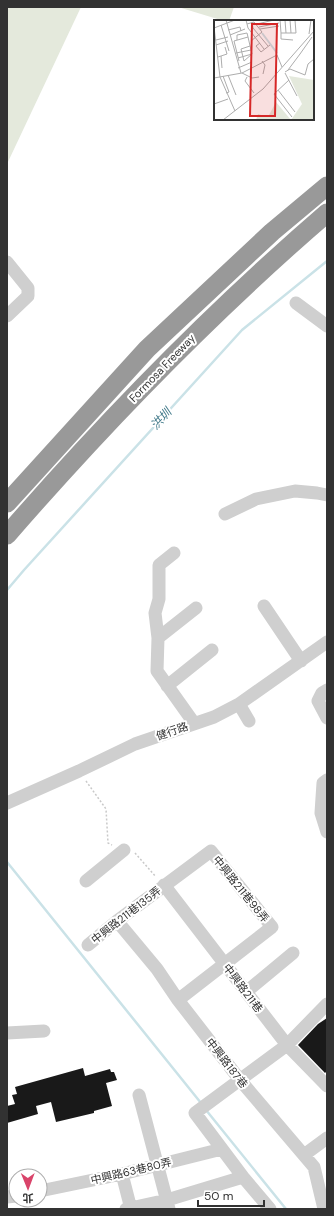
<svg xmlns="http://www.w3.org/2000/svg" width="334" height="1216" viewBox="0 0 334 1216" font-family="'DM Sans','Noto Sans TC',sans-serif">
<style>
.green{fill:#e4e9dc}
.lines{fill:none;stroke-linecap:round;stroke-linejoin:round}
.stream{stroke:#cae2e7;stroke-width:2.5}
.building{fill:#191919}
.path{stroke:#c9c9c9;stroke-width:1.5;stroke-dasharray:2 2;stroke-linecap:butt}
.minor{stroke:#cfcfcf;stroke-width:13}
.highway{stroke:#999;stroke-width:19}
.labels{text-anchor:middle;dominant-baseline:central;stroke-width:4;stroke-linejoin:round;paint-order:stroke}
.street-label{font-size:11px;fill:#323232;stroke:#fff}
.water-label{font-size:12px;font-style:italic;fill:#427a8a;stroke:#fff}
.inset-river{fill:none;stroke:#cae2e7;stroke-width:2}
.inset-road{fill:none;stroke:#adadad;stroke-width:1}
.view{fill:#d62828;fill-opacity:0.15;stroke:#d62828;stroke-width:2}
.inset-edge{fill:none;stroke:#323232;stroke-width:2}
</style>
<rect width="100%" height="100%" fill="#fff"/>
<path class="green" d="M7 7H81L7 164Z
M178 7H234L229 21H224Z"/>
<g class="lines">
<path class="stream" d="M7 590 24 570 242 330 327 261
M7 862 201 1103
M206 1110 286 1209"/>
</g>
<path class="building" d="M327 1018V1071L325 1073 298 1045 318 1024Z
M83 1068 85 1076 110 1069 111 1072H114L117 1080 106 1083 112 1106 94 1111V1113L56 1122 51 1102 36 1106 38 1114 7 1123V1106L15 1104 12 1095 17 1094 15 1087Z"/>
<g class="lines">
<path class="path" d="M86 781 106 809 108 843 112 845
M135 853 156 877"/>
<path class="minor" d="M7 262 28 288V296L7 316
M296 303 327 326
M225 514 256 499 295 491 317 493 327 495
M174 553 159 565V599L155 613 158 638 157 671 194 723
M264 606 301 661
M158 638 196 608
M167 686 212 650
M327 690 322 693 318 701 327 718
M239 704 249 721
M7 803 79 771 135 744 214 717 239 704 327 642
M327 811 321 813 327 832
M321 813 323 783 327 780
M86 881 124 850
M164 885 287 1045 327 1086
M117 921 157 969 178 1000 240 1080 314 1167 324 1209
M88 945 117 921 211 851 272 927 178 1000
M246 992 293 953
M7 1033 44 1031
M139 1095 169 1209
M304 1155 327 1138
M122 1174 131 1209
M40 1191 122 1174 222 1149
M7 1197 16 1196
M126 1209 167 1200 243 1177
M270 1209 243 1177 195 1113 287 1045 327 1004"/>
<path class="highway" d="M7 503 147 349 272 232 327 186
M7 535C106 421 212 312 327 213"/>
</g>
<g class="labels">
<g class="street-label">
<text transform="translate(162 368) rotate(-46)">Formosa Freeway</text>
<text transform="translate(172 731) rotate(-19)">健行路</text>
<text transform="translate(241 889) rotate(51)">中興路211巷98弄</text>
<text transform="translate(126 915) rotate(-38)">中興路211巷135弄</text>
<text transform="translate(243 988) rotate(53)">中興路211巷</text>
<text transform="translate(227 1063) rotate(52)">中興路187巷</text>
<text transform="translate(131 1171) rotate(-13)">中興路63巷80弄</text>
</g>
<g class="water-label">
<text transform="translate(161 419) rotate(-48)">洪圳</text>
</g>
</g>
<g transform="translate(214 20)">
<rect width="100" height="100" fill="#fff"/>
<path d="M75 56 100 60V100H42L44 94 54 97 62 82 77 100 88 84Z" fill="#e4e9dc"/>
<path class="inset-river" d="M48 13 63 33"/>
<path class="inset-road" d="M12 0 27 53M32 0 34 8 50 29M66 0 67 13M71 0 72 13H67V19L79 20M76 0 77 13M38 2 39 8 54 26M33 4 40 2 48 12 37 21M43 4 60 0M7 5 15 31M0 7 6 57 21 91M45 7 65 3M0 8 21 0M46 9 65 6M14 10 26 7 27 11M72 13H82L81 0M95 14 97 0M16 15 31 9M2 20 14 17M23 20V15L33 13 34 17M46 23 42 26 47 32 56 25M2 25 14 21M36 26 27 29 30 41 38 34M22 33 37 30 38 34 24 38M86 34 98 17M7 36 8 48M4 37 13 34 11 27M25 41 20 21 34 17 37 30M48 41 51 45 49 54M24 48 38 42M74 50 86 34M71 52 76 49 91 55 94 44 100 39M28 53 38 58 45 57M71 53 83 76M14 55 22 75M9 56 15 72 12 73M33 57 31 61 40 73M0 58 28 53 63 35 68 47M75 60 60 74 78 97M64 70 81 92M0 84 14 79M9 100 49 69 100 11"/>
<path class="view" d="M38 4H63L61 96H36Z"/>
<rect width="100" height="100" class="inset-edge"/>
</g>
<rect width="334" height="1216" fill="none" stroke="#323232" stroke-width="16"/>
<g transform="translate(28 1188) rotate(179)"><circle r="19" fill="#ffffff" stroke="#adadad"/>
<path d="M0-3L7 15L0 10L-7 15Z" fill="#d9446a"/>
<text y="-6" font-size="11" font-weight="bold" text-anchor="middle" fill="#323232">北</text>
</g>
<path d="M198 1200v6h66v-6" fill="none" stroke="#323232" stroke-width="2"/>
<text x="204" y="1200" font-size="12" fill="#323232" stroke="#ffffff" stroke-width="3" paint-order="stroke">50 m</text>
</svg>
